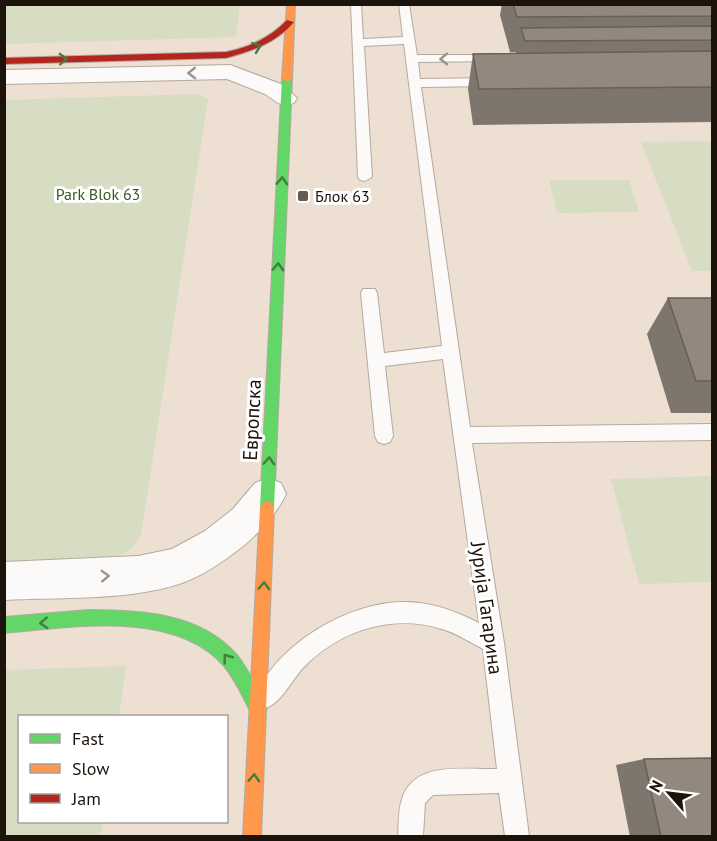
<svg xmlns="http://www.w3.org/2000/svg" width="717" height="841" viewBox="0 0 717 841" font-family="'PT Sans',sans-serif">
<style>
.green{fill:#d7ddc3}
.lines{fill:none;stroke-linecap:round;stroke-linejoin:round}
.lane-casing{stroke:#b4a99e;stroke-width:2}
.street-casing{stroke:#b4a99e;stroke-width:2}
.fast-casing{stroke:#b4a99e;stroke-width:2}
.slow-casing{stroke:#b4a99e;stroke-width:2}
.jam-casing{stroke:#b4a99e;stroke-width:2}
.lane{fill:#fcfaf8;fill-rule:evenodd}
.street{fill:#fcfaf8;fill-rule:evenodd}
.fast{fill:#63d668;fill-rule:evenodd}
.slow{fill:#ff974d;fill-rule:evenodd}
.jam{fill:#b3261e;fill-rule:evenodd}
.wall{fill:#7e756c}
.building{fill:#93887d;stroke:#675f58;stroke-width:1.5}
.oneway{stroke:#437e3e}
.oneway2{stroke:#97928d}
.poi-dot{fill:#655a50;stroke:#fff;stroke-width:2}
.labels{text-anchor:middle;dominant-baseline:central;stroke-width:6;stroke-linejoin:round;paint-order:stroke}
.far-park-label{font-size:16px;fill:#395922;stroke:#fff}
.far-poi-label{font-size:16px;fill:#1c130a;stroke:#fff;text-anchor:start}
.street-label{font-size:20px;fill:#1c130a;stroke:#fff}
</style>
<rect width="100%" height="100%" fill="#eddfd1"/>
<path class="green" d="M4 5 5 4 240 5 236 37 5 44Z
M197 94 208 99 141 535 131 549 116 557 5 563V100Z
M712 141V271H692L641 142Z
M549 180H629L639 212 557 213Z
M712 476V582L639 584 611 479Z
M126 666 119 716H20V822H103L100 836H5V670Z"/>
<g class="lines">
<defs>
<path id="lane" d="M351 4H361L363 39 403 37 399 4H409L417 55H495L501 58 495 61 418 62 420 79 494 78 500 82 494 86 421 87 470 427 712 424V440L472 443 504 643 529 836H505L499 793 433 795 425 803 423 836H398C399 824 398 810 402 799 414 760 464 770 497 769L483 649C470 642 456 633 442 629 392 613 338 631 303 668 291 681 282 702 266 708L258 705 255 697C277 644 348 602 404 602 431 602 456 611 479 623L443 359 385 366 393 436 390 442 384 444 378 442 375 436 361 293 363 289H375L377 293 384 353 442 346 404 44 364 46 372 177 365 181 360 180 358 177Z"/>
<path id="street" d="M230 65 281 84 297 98 294 103 286 105 278 103 265 94 227 79 4 84V70Z
M268 478 281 483 286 494C276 515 260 532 242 547 224 561 201 577 179 584 126 601 60 597 4 600V562L138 556 172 549 205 531 233 509 255 483Z"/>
<path id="fast" d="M287 76 292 79 274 508 272 513 267 515 262 513 260 508 282 79Z
M89 610C140 610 200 613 236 654 248 668 255 686 264 702L267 708 264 714 258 717 252 714C243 698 236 680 224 666 175 609 71 627 4 633V617Z"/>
<path id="slow" d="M287 4H295L292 79 287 82 282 79Z
M267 501 272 503 274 508 261 836H243L260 508 262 503Z"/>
<path id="jam" d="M287 20 294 22C276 43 252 51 226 58L4 64V58L226 52C250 47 270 38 287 20Z"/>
</defs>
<use href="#lane" class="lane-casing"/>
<use href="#street" class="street-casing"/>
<use href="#fast" class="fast-casing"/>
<use href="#slow" class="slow-casing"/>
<use href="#jam" class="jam-casing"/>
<use href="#lane" class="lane"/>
<use href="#street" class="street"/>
<use href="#fast" class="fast"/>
<use href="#slow" class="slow"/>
<use href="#jam" class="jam"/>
</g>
<path class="wall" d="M502 4H712V122L473 125 468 89 473 54 516 53V52H510L500 15Z
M668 298H712V413H671L647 334Z
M644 759 712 837H630L616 765Z"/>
<path class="building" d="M513 4H712V16L517 17Z
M712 26V40L525 41 521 28Z
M712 51V87L479 89 473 54Z
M668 298H712V381H696Z
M712 758V837H661L644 759Z"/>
<defs><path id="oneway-chevron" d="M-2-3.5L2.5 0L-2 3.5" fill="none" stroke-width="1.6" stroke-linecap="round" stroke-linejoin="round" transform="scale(1.5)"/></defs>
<g class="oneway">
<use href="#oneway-chevron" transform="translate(257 47) rotate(-20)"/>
<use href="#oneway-chevron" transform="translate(63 59) rotate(-2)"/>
<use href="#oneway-chevron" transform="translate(282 181) rotate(-88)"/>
<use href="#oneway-chevron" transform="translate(278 267) rotate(-87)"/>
<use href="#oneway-chevron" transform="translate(269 461) rotate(-87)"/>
<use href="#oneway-chevron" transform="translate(264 586) rotate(-87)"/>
<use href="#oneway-chevron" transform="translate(44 623) rotate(177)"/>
<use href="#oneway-chevron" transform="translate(227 658) rotate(-127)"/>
<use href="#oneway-chevron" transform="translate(254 778) rotate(-87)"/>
</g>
<g class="oneway2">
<use href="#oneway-chevron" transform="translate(444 59) rotate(179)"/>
<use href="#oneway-chevron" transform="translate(192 73) rotate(179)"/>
<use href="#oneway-chevron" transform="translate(105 576) rotate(-2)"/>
</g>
<rect class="poi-dot" x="297" y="190" width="12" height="12" rx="3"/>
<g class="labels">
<g class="far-park-label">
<text x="98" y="194">Park Blok 63</text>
</g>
<g class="far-poi-label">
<text x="315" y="196">Блок 63</text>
</g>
<g class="street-label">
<text transform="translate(252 420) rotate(-87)">Европска</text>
<text transform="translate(487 608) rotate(82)">Јурија Гагарина</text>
</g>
</g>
<rect width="717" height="841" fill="none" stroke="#1c130a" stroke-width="12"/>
<rect x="18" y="715" width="210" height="108" fill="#ffffff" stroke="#a4a19d" stroke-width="1.5"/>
<rect x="30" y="734" width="30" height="9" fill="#63d668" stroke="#a4a19d" stroke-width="1.5"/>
<text x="72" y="745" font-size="18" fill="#1c130a">Fast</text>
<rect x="30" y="764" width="30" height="9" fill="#ff974d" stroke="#a4a19d" stroke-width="1.5"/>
<text x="72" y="775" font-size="18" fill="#1c130a">Slow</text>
<rect x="30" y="794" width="30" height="9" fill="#b3261e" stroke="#a4a19d" stroke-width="1.5"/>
<text x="72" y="805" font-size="18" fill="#1c130a">Jam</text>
<g transform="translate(669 793) rotate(298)" stroke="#ffffff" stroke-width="4.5" paint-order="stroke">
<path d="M0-4.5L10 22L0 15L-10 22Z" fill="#1c130a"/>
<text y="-9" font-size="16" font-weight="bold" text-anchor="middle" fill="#1c130a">N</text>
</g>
</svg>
